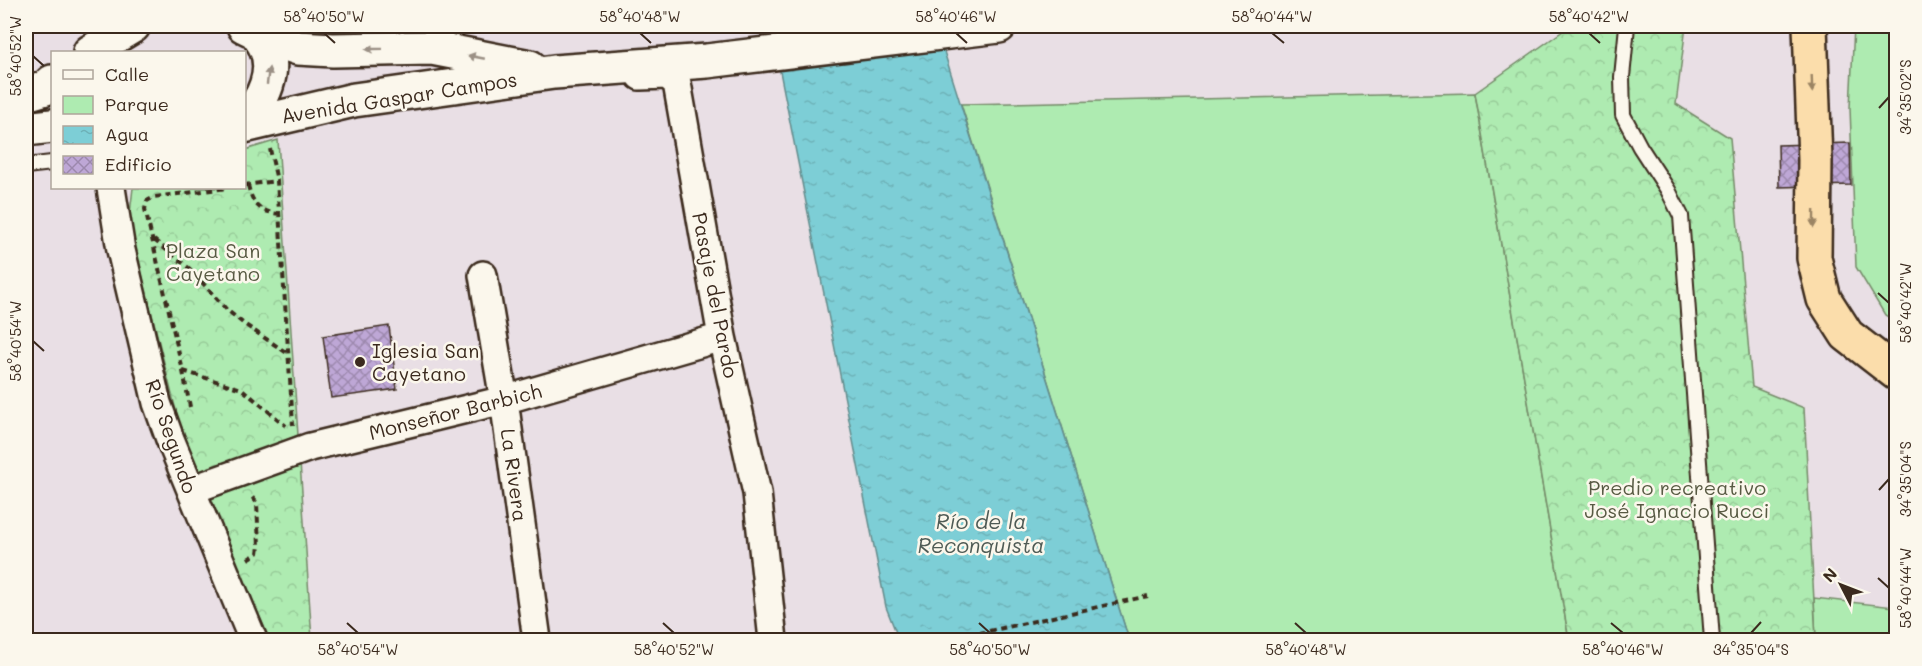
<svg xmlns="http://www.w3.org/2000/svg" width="1922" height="666" viewBox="0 0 1922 666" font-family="Mali,sans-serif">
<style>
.green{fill:#aeebb1;stroke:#748a68;stroke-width:1.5}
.forest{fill:url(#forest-crowns);stroke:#748a68;stroke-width:1.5}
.water{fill:url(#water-ripples);stroke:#638c8c;stroke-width:1.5}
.building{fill:url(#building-cross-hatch);stroke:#3b2a1e;stroke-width:1.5}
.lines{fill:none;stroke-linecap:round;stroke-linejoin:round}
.service-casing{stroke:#3b2a1e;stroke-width:18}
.minor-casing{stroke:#3b2a1e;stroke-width:32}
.secondary-casing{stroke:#3b2a1e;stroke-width:38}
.motorway-casing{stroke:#3b2a1e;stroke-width:38}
.path{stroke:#3b2a1e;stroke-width:4;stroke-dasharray:6 4.5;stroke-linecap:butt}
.service{stroke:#fbf7ec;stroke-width:14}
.minor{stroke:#fbf7ec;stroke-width:27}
.secondary{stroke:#fbf7ec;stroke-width:33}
.motorway{stroke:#fbddab;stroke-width:33}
.oneway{fill:#9b9085}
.oneway2{fill:#9b8464}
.ticks{fill:none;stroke:#3b2a1e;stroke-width:2}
.poi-dot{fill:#3b2a1e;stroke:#fbf7ec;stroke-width:2}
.labels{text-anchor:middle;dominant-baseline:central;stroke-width:5;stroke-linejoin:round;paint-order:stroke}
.street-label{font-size:20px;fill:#3b2a1e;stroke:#fbf7ec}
.park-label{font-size:20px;fill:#585a43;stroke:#fbf7ec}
.poi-label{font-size:20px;fill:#3b2a1e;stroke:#fbf7ec;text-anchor:start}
.water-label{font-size:21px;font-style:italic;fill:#4f5b55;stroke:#fbf7ec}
.neatline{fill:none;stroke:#3b2a1e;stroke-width:2}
.ticks-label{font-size:15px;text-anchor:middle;fill:#3b2a1e}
</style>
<defs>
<pattern id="forest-crowns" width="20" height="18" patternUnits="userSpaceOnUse" patternTransform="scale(1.5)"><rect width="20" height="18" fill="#aeebb1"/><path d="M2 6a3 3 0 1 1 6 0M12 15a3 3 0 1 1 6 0" fill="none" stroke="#97ca98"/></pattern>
<pattern id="water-ripples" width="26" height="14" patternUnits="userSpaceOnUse" patternTransform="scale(1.5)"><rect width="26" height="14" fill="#7dced6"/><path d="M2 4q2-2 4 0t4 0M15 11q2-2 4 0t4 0" fill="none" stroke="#6db1b7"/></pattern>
<pattern id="building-cross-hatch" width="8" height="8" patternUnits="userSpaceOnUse" patternTransform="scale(1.5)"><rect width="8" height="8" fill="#bea7d6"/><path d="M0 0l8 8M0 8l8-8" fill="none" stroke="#9c88ad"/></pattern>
</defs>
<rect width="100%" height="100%" fill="#e9dfe5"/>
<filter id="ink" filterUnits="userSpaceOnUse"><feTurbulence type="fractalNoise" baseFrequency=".0167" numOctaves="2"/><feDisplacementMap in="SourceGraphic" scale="12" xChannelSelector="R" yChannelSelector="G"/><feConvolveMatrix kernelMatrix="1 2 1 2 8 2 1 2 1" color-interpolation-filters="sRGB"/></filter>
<g filter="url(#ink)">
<path class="green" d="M1854 26H1896V322L1885 315 1856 267 1850 108Z
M1475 93 1569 640H1129L961 104Z
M1895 372H1896V640H1816L1814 598 1894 607Z"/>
<path class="forest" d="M1570 26H1686L1676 104 1730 138 1752 387 1804 408 1816 640H1569L1475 93Z
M278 140 298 435 210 474 192 468 187 455 129 222 133 188H244L245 150Z
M300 462 312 640H270L210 506 212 499 217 491Z"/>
<path class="water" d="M771 26H936L1129 640H899L886 607Z"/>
<path class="building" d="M1850 143 1851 185 1779 187 1778 145Z
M389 326 397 389 331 398 323 336Z"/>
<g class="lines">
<defs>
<path id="service" d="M1627 26 1622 77 1623 115 1640 147 1668 190 1681 216 1712 640
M26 166 52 163"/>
<path id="minor" d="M640 76 667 75 677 83 722 337 757 493 773 640
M111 188 121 250 157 403 170 439 253 640
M483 275 504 400 537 640
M191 490 310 447 504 400 722 337"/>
<path id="secondary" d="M244 26 271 39 298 48 333 50 432 48 530 67
M90 52 133 26
M26 94 46 88 52 82
M244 118C264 102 277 70 265 46 262 40 258 35 254 30
M244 126 354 100 554 72 707 61 999 26
M26 129 52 126"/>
<path id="motorway" d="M1810 26 1815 160 1814 258 1824 299 1847 335 1896 373"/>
</defs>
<use href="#service" class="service-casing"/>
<use href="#minor" class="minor-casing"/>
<use href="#secondary" class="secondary-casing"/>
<use href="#motorway" class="motorway-casing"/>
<path class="path" d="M270 149 277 181 293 425
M244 185 277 181
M248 185C252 203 259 212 279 214
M154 240 190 269 227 310 244 324 287 353
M183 371 242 389 286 426
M190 407 183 371 145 209 147 201 154 197 227 188
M248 559 258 553 259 546 257 503 252 497
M948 640 1148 596"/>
<use href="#service" class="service"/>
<use href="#minor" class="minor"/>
<use href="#secondary" class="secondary"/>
<use href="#motorway" class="motorway"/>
</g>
<defs><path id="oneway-solid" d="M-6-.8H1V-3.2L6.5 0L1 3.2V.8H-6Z" transform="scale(1.5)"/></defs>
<g class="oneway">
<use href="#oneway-solid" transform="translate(374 49) rotate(179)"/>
<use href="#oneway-solid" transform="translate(476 57) rotate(-169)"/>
<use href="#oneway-solid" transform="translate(268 76) rotate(-83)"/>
</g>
<g class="oneway2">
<use href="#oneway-solid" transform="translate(1812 84) rotate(88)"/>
<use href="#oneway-solid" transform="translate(1814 219) rotate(91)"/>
</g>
</g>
<path class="ticks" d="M324 33 335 43M640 33 651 43M956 33 967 43M1272 33 1284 43M1589 33 1600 43M33 56 44 66M1879 108 1889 97M1878 293 1889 303M33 341 44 351M1879 490 1889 479M1878 578 1889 588M347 623 358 633M663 623 674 633M979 623 990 633M1295 623 1306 633M1611 623 1623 633M1751 633 1761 622"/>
<circle class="poi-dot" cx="360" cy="362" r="6"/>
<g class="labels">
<g class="street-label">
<text transform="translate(399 97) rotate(-9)">Avenida Gaspar Campos</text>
<text transform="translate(716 295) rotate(79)">Pasaje del Pardo</text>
<text transform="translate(455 411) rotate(-14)">Monseñor Barbich</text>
<text transform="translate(172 436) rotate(71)">Río Segundo</text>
<text transform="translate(515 475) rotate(82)">La Rivera</text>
</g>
<g class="park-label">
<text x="213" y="250">Plaza San<tspan x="213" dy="23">Cayetano</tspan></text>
<text x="1677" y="487">Predio recreativo<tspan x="1677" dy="23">José Ignacio Rucci</tspan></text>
</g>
<g class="poi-label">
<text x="372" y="350">Iglesia San<tspan x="372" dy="23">Cayetano</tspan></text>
</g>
<g class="water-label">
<text x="981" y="520">Río de la<tspan x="981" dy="24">Reconquista</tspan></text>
</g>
</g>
<rect width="1922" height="666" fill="none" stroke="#fbf7ec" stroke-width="66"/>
<rect x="51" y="51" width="195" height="138" fill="#fbf7ec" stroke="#aea59a" stroke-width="1.5"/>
<rect x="63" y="70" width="30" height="9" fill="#fbf7ec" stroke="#aea59a" stroke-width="1.5"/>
<text x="105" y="81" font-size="18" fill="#3b2a1e">Calle</text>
<rect x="63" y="96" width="30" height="18" fill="#aeebb1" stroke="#aea59a" stroke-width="1.5"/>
<text x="105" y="111" font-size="18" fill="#3b2a1e">Parque</text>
<rect x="63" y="126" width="30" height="18" fill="url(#water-ripples)" stroke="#aea59a" stroke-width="1.5"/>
<text x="105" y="141" font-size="18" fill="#3b2a1e">Agua</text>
<rect x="63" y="156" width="30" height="18" fill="url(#building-cross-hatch)" stroke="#aea59a" stroke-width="1.5"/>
<text x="105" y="171" font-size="18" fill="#3b2a1e">Edificio</text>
<g transform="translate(1841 585) rotate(312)" stroke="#fbf7ec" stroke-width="4.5" paint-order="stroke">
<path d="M0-4.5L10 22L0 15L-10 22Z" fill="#3b2a1e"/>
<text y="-9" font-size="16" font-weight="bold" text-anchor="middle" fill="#3b2a1e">N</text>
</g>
<rect x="33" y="33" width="1856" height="600" class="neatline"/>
<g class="ticks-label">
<text x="324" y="22">58°40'50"W</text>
<text x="640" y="22">58°40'48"W</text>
<text x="956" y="22">58°40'46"W</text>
<text x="1272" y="22">58°40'44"W</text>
<text x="1589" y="22">58°40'42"W</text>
<text transform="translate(16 56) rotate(-90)" y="5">58°40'52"W</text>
<text transform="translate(1906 97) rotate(-90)" y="5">34°35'02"S</text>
<text transform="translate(1906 303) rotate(-90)" y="5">58°40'42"W</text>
<text transform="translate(16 341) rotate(-90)" y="5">58°40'54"W</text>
<text transform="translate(1906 479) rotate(-90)" y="5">34°35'04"S</text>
<text transform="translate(1906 588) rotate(-90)" y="5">58°40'44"W</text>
<text x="358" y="655">58°40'54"W</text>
<text x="674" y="655">58°40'52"W</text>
<text x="990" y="655">58°40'50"W</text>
<text x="1306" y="655">58°40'48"W</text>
<text x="1623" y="655">58°40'46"W</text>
<text x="1751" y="655">34°35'04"S</text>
</g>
</svg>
